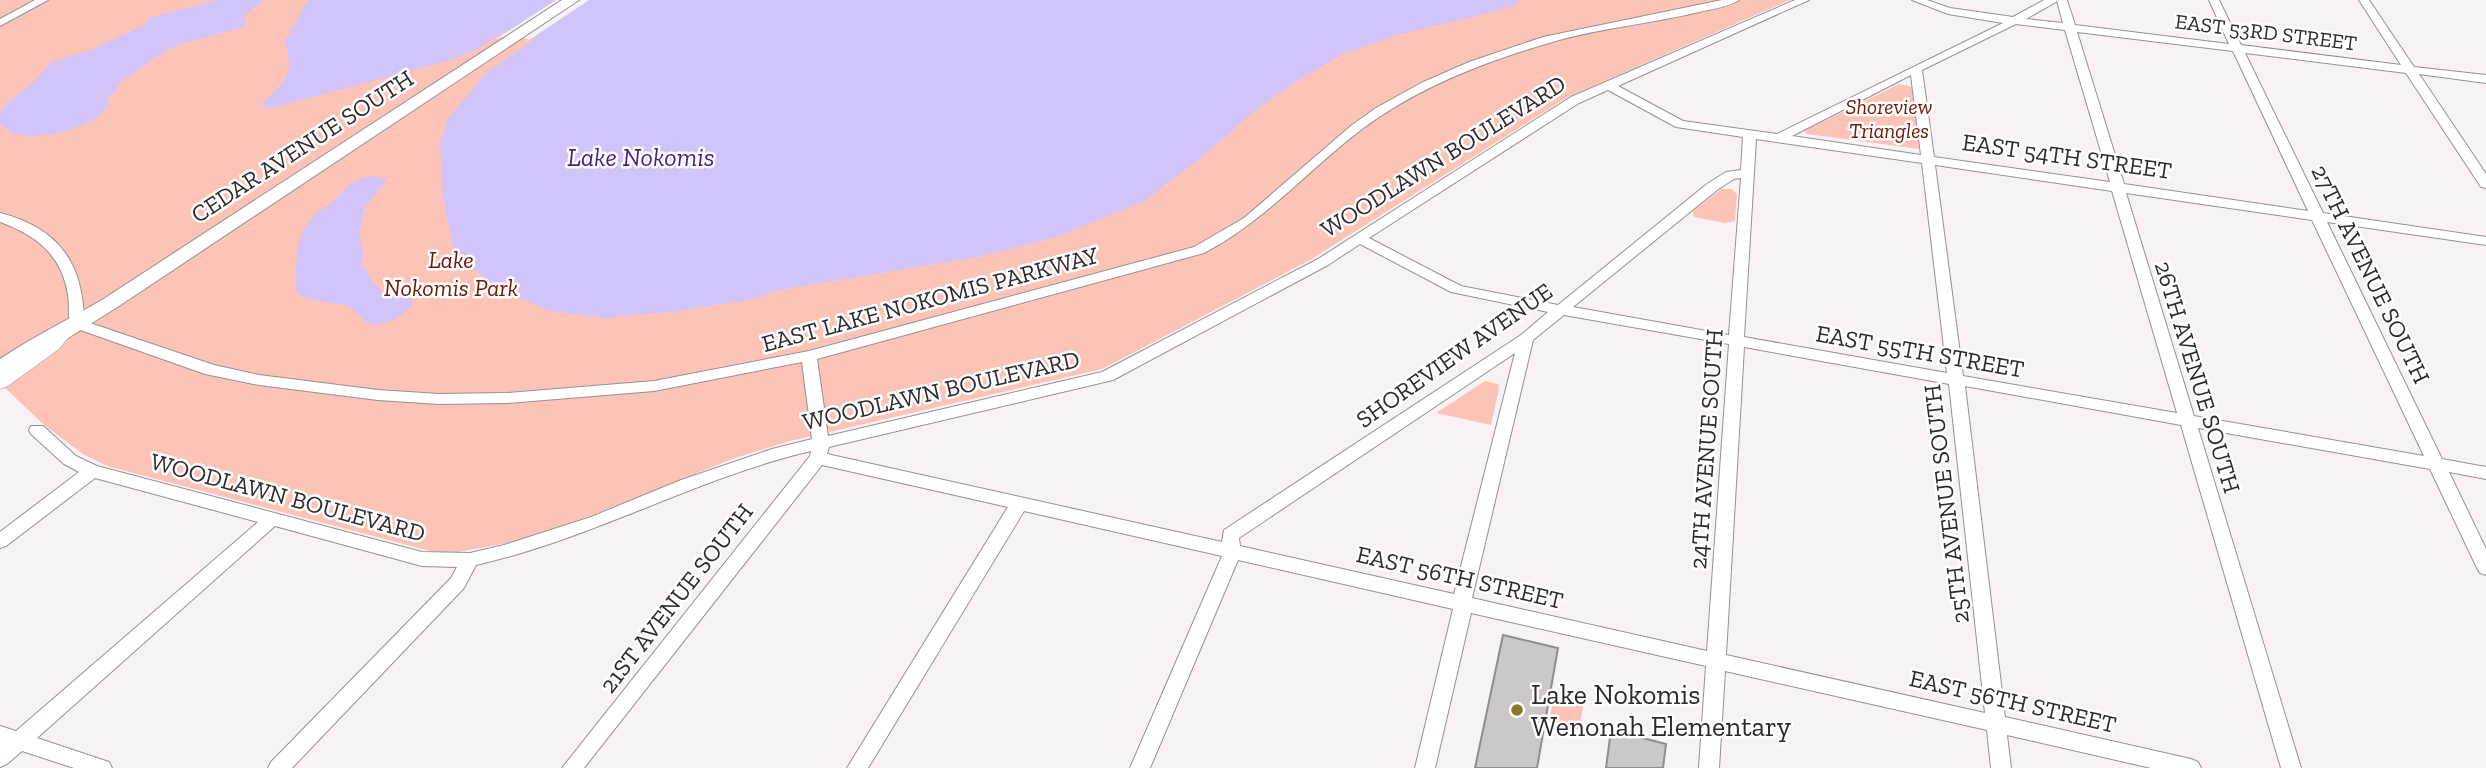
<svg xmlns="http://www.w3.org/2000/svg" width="2486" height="768" viewBox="0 0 2486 768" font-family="'Zilla Slab',serif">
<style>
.green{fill:#fcc3b6}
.water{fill:#d2c3f8}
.pier{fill:#f8f2f5}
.building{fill:#cdc7c8;stroke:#908b8c;stroke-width:2}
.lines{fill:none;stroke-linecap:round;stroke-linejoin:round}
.minor-casing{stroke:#959092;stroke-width:2}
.major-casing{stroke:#959092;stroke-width:2}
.highway-casing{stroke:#959092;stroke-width:1}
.minor{fill:#fff;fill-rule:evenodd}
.major{fill:#fff;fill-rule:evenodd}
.highway{fill:#fff;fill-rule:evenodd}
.poi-dot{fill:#837c22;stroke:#fff;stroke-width:2.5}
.labels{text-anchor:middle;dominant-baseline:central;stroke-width:5;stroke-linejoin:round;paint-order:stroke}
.far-street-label{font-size:21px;fill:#2d2a2b;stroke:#fff}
.far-park-label{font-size:21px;font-style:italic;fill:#6e1704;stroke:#fff}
.street-label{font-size:24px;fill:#2d2a2b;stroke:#fff}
.park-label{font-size:24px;font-style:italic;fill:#6e1704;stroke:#fff}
.water-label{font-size:26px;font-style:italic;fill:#4a1f82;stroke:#fff}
.near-poi-label{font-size:28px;fill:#2d2a2b;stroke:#fff;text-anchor:start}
</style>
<rect width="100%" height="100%" fill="#f8f2f5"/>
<path class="green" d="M0 0H1790L1568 97 1310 260 1102 369 790 441 732 459 593 515 513 542 452 553 430 551 107 466 83 454 44 425 0 383Z
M1899 84 1913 87 1919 149 1807 134 1804 131Z
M1721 189H1731L1737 194 1735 221 1725 223 1694 217 1693 211Z
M1485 381 1498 384 1499 389 1491 425 1436 413Z
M1554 694 1584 701 1579 730 1549 722Z"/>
<path class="water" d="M217 0H265L246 14 244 27 181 44 164 52 118 84 116 91 107 98 108 107C93 128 38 142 14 134 9 132 4 127 0 124V113L4 106 40 76 51 62 91 50 146 24 148 18Z
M308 0H1520L1515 5 1485 14 1397 35 1341 55 1300 79 1253 112 1203 156 1144 201 1057 237 979 257 780 290 744 301 677 311 604 318 549 311 500 290 455 255 443 199 440 142 449 117 487 72 535 39V37L503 33 471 52 447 61 272 108 260 105C289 79 293 78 285 39 295 27 299 13 308 0Z
M375 176 387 179 366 206 359 233 363 251 362 263 372 281 384 294 407 296 414 303C406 314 379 332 365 321 359 315 352 307 343 305 328 301 308 303 296 292 296 263 293 236 316 213 322 207 333 204 338 197 350 183 356 179 375 176Z"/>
<path class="pier" d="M556 0H589L523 44 529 39 508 36 496 39Z"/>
<path class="building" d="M1503 635 1558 648 1537 768H1475Z
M1611 730 1666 744 1663 768H1606Z"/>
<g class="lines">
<defs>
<path id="minor" d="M35 0H48L0 26V19Z
M1722 0H1739C1729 7 1712 9 1699 12 1649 24 1598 28 1549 43 1483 62 1417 88 1362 129 1307 171 1266 220 1204 253L817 359 828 436 1102 372 1318 259 1571 97 1795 0H1809L1618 86 1683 121 1777 134 2003 23 1948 14 1912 0H1927L1950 8 2013 17 2044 0H2067L2075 25 2229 44 2209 0H2219L2241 45 2401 65 2359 0H2369L2414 67 2486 75V83L2419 74 2486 174V188L2481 187 2406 73 2245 53 2323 213 2486 237V245L2327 222 2442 459 2486 467V479L2449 472 2486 549V575L2480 573 2477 568 2430 469 2198 428 2301 768H2281L2181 425 1965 386 2005 717 2191 759 2198 762 2201 768H2151L2007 735 2011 768H1991L1987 730 1725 671 1719 768H1699L1706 666 1471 613 1435 768H1415L1453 609 1238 560 1150 768H1130L1222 556 1024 511 868 768H847L1008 507 822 465 584 768H562L810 456 811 451C696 478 592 539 476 565L464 588 292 768H268L271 762 451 578 457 567 422 566 275 526 37 738 109 762 112 768H74L22 751 7 764 0 767V726L16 731 258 522 95 478 6 546 0 548V532L79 472 64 464 31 434 29 430 31 426H43L76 456 97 466 422 552 470 553 504 545 591 517 681 480 772 449 812 439 802 362 654 391 507 403 439 404 378 400 259 385 205 374 72 327C67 318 70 305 68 295 62 255 36 235 0 222V213C58 228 83 262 84 321L214 365 259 375 378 390 439 394 507 393 654 381 809 351 1194 247 1244 218 1352 125 1376 108 1421 83 1469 62 1543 37ZM2057 1 2063 23 2026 19 2056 2ZM2016 24 2065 30 2110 182 1934 157 1922 70ZM2077 32 2233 51 2308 211 2124 184ZM1911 75 1921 155 1792 136ZM1608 90 1676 127 1743 137 1741 170 1726 172 1707 184 1558 305 1461 286 1369 238 1579 103ZM1756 139 1922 163 1947 373 1744 337ZM1935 165 2112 191 2177 413 1963 376ZM1741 178 1729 335 1573 307 1717 190 1734 179ZM2126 193 2312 220 2424 456 2194 416ZM1360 244 1451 292 1548 312 1521 335 1224 530 1222 542 827 454 829 447 1113 380 1328 265ZM1564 315 1729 344 1707 651 1472 598 1533 340ZM1744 347 1949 384 1985 713 1726 655ZM1515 353 1454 594 1240 546 1239 538Z"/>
<path id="major" d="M562 0H579L119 306 68 338 48 345 7 374 0 376V359C34 336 70 319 105 298Z"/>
<path id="highway" d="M61 326 69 328 72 333 59 349 8 386 0 389V370C12 361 51 329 61 326Z"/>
</defs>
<use href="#minor" class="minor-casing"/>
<use href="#major" class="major-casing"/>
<use href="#highway" class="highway-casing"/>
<use href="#minor" class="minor"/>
<use href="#major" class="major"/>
<use href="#highway" class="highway"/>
</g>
<circle class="poi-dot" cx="1517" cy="710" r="7"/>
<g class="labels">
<g class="far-street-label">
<text transform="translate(2266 32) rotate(7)">EAST 53RD STREET</text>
</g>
<g class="far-park-label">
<text x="1889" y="106">Shoreview<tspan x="1889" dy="24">Triangles</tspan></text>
</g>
<g class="street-label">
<text transform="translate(302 146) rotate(-33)">CEDAR AVENUE SOUTH</text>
<text transform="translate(1443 156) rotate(-32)">WOODLAWN BOULEVARD</text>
<text transform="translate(2067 156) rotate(8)">EAST 54TH STREET</text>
<text transform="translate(2371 274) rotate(64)">27TH AVENUE SOUTH</text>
<text transform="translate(930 299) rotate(-15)">EAST LAKE NOKOMIS PARKWAY</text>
<text transform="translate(1920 351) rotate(10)">EAST 55TH STREET</text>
<text transform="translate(1454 355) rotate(-35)">SHOREVIEW AVENUE</text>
<text transform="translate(2198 377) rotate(73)">26TH AVENUE SOUTH</text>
<text transform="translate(941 390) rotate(-13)">WOODLAWN BOULEVARD</text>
<text transform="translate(1706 449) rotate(-86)">24TH AVENUE SOUTH</text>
<text transform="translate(288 497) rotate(15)">WOODLAWN BOULEVARD</text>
<text transform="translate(1946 504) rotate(-97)">25TH AVENUE SOUTH</text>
<text transform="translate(1460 577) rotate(13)">EAST 56TH STREET</text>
<text transform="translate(676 598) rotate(-52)">21ST AVENUE SOUTH</text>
<text transform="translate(2013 701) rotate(13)">EAST 56TH STREET</text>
</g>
<g class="park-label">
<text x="451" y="259">Lake<tspan x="451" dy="28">Nokomis Park</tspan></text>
</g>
<g class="water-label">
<text x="641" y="157">Lake Nokomis</text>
</g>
<g class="near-poi-label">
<text x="1531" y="694">Lake Nokomis<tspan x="1531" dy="32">Wenonah Elementary</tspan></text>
</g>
</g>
</svg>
